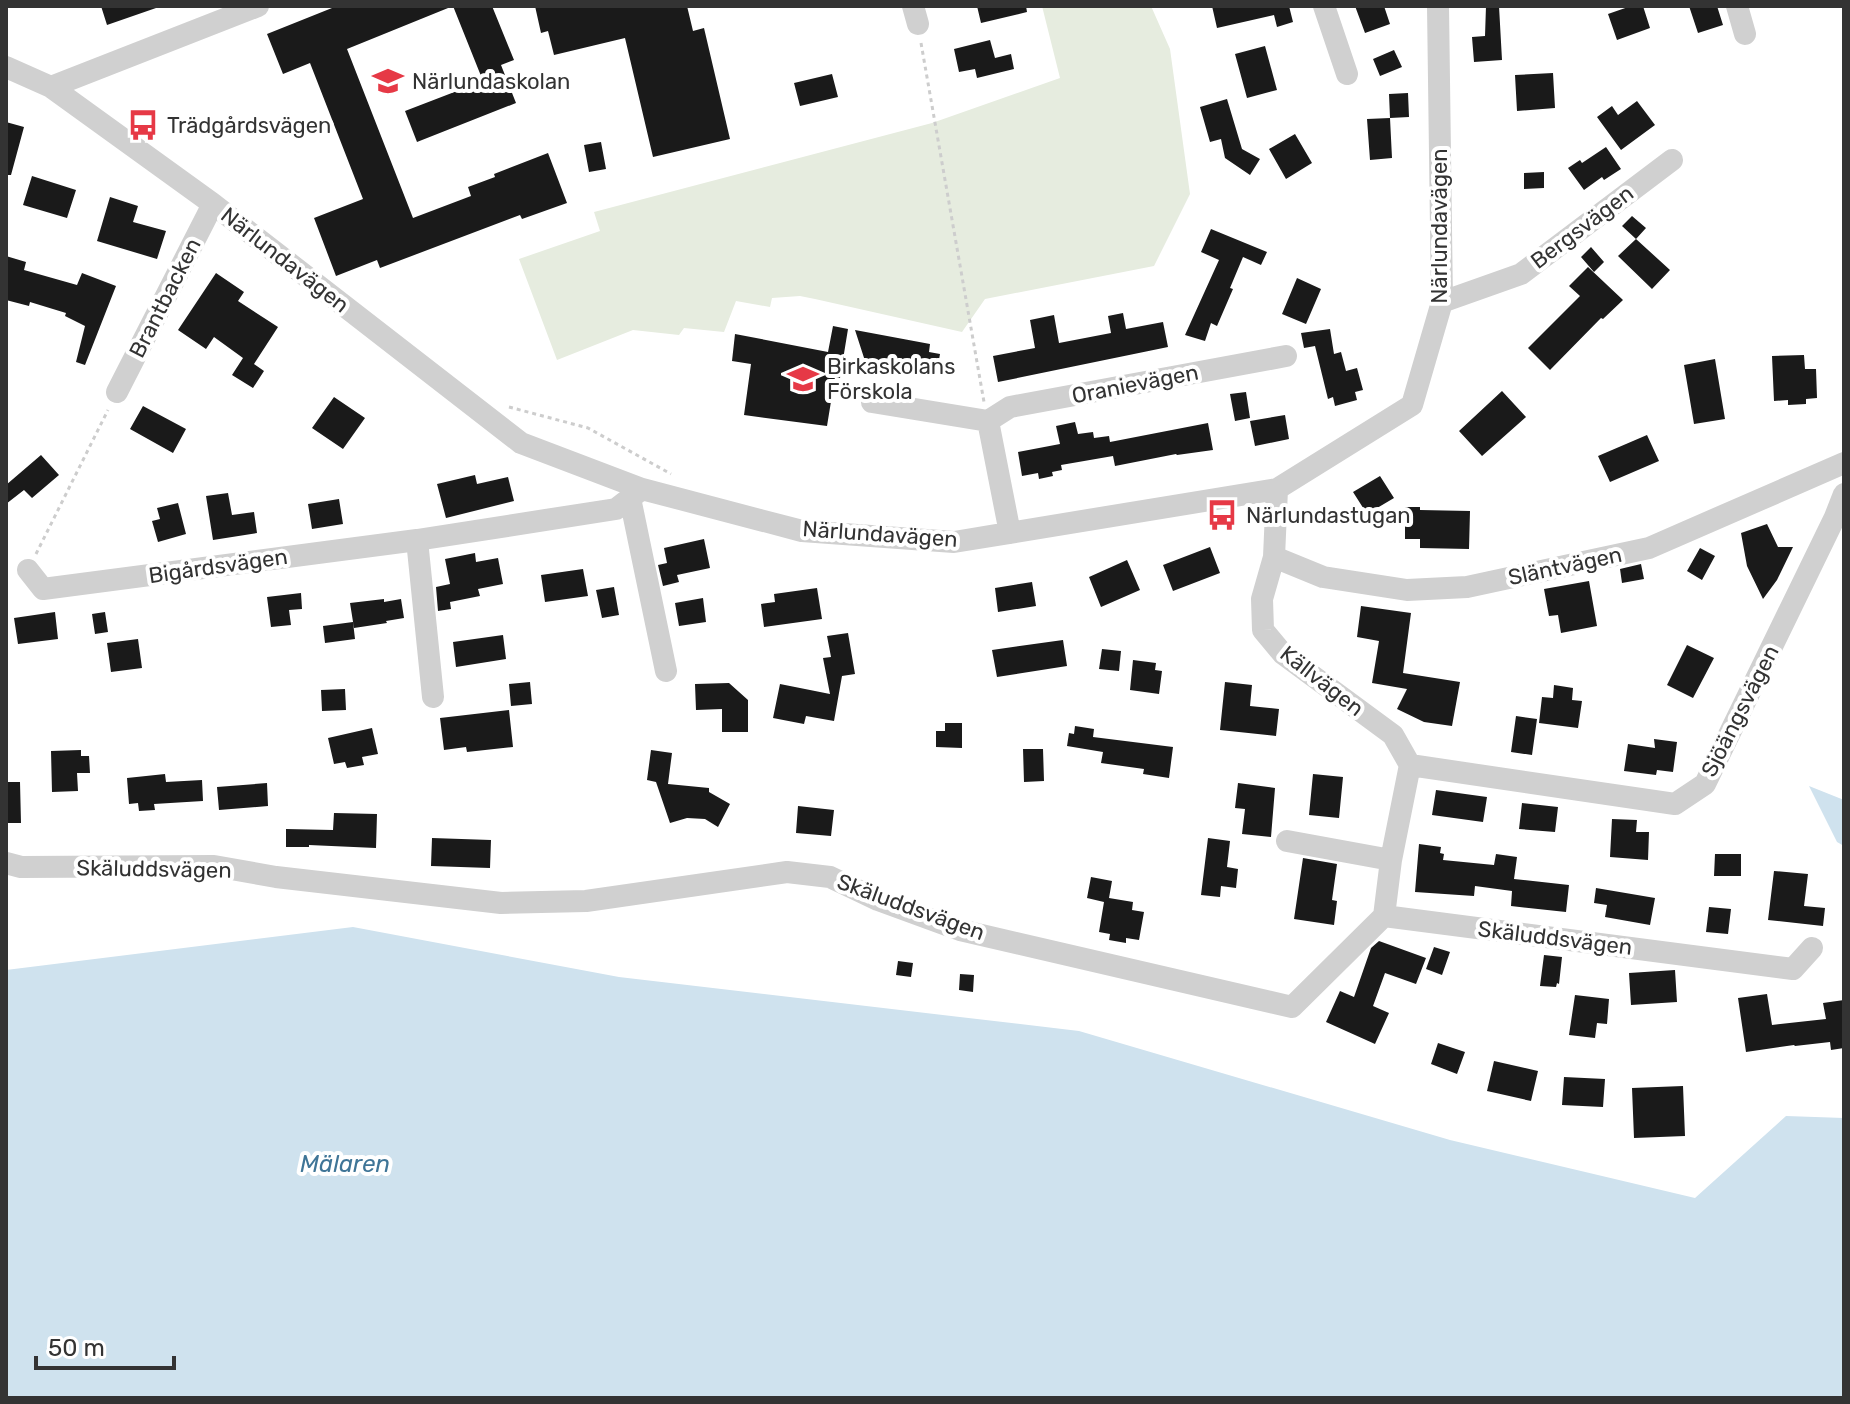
<svg xmlns="http://www.w3.org/2000/svg" width="1850" height="1404" viewBox="0 0 1850 1404" font-family="Rubik,sans-serif">
<style>
.green{fill:#e6ecdf}
.water{fill:#cfe2ee}
.building{fill:#1a1a1a}
.lines{fill:none;stroke-linecap:round;stroke-linejoin:round}
.path{stroke:#cdcdcd;stroke-width:3;stroke-dasharray:4 4;stroke-linecap:butt}
.minor{stroke:#d0d0d0;stroke-width:22}
.labels{text-anchor:middle;dominant-baseline:central;stroke-width:8;stroke-linejoin:round;paint-order:stroke}
.poi-label{font-size:22px;fill:#333;stroke:#fff;text-anchor:start}
.street-label{font-size:22px;fill:#333;stroke:#fff}
.water-label{font-size:24px;font-style:italic;fill:#3f7597;stroke:#fff}
</style>
<rect width="100%" height="100%" fill="#fff"/>
<path class="green" d="M1042 6H1151L1170 49 1190 194 1154 266 985 299 962 332 815 299 800 296 772 298 770 307 736 301 724 332 684 328 679 335 633 330 557 360 519 259 600 231 594 212 932 123 1060 78Z"/>
<path class="water" d="M1809 786 1844 800V846L1837 842Z
M353 927 619 977 1079 1031 1450 1140 1695 1198 1786 1116 1844 1118V1398H6V970Z"/>
<path class="building" d="M101 6H156V8L107 25Z
M337 6H453L347 49 413 218 471 196 468 187 495 177 494 174 548 153 567 203 522 219 520 215 380 268 377 260 336 276 314 218 363 199 310 63 283 74 267 34Z
M453 6H492L514 60 501 65 516 103 417 142 405 111 483 81Z
M535 6H687L693 31 704 28 730 139 653 157 625 38 554 55 548 31 541 33Z
M977 6H1026L1027 12 981 23Z
M1212 6H1289L1293 22 1277 27 1274 15 1217 28Z
M1355 6H1384L1390 24 1365 33Z
M1486 6H1499L1502 60 1474 62 1472 37 1485 36Z
M1631 6H1643L1650 28 1617 40 1608 14Z
M1689 6H1717L1723 25 1698 33Z
M990 40 995 58 1011 54 1014 69 977 78 975 69 959 72 954 49Z
M1265 46 1277 90 1247 98 1235 54Z
M1394 50 1402 67 1380 76 1373 59Z
M1553 73 1555 108 1517 111 1515 75Z
M832 74 838 97 800 106 794 83Z
M1408 93 1409 117 1390 118 1389 94Z
M1227 99 1242 149 1260 159 1250 175 1225 158 1221 139 1210 142 1200 107Z
M1637 101 1655 125 1621 150 1597 117 1612 106 1618 115Z
M1390 118 1392 158 1370 160 1367 119Z
M6 122 24 127 11 175H6Z
M1295 134 1312 163 1286 179 1269 149Z
M601 142 606 169 589 172 584 145Z
M1606 147 1621 169 1604 180 1602 177 1584 190 1568 168 1580 160 1582 163Z
M1544 172V188L1524 189V173Z
M32 176 76 190 67 218 23 205Z
M110 197 138 206 133 222 166 231 157 259 97 241Z
M1632 216 1646 228 1636 239 1622 226Z
M1211 229 1267 252 1261 265 1243 257 1230 288 1233 289 1217 326 1211 323 1205 341 1185 335 1219 260 1201 252Z
M1636 239 1670 270 1652 289 1618 256Z
M1591 247 1604 262 1594 272 1581 257Z
M6 256 26 262 24 270 77 285 82 273 116 286 85 365 76 362 85 326 65 316 66 313 30 302 29 306 6 300Z
M1588 267 1623 300 1603 319 1601 318 1550 370 1528 348 1580 296 1569 286Z
M216 273 244 292 238 301 278 327 254 364 264 371 253 388 232 375 243 358 214 337 206 349 178 330Z
M1297 278 1321 289 1306 324 1282 314Z
M1123 313 1126 329 1163 322 1168 347 998 382 993 356 1035 348 1030 320 1054 315 1059 343 1111 333 1108 316Z
M833 326 848 329 840 378 835 377 827 426 744 415 751 364 732 361 735 334 828 352Z
M1330 329 1334 354 1341 352 1346 371 1357 368 1363 390 1355 392 1357 400 1335 406 1333 397 1328 399 1315 346 1304 348 1301 333Z
M855 330 930 344 929 352 940 354 936 377 893 369 892 373 875 370 876 366 866 364Z
M1804 355 1805 369H1816L1817 398 1806 399V404L1788 405V400L1774 401 1772 356Z
M1715 359 1725 419 1694 424 1684 365Z
M1502 391 1526 417 1482 456 1459 431Z
M1246 392 1250 418 1235 421 1230 394Z
M334 397 365 418 343 449 312 428Z
M143 406 186 429 173 453 130 429Z
M1285 415 1289 439 1255 446 1250 421Z
M1075 422 1078 434 1093 432 1094 438 1109 436 1110 442 1208 423 1213 450 1177 455 1176 454 1115 466 1113 456 1061 465 1062 470 1052 472 1053 476 1039 479 1038 473 1022 476 1018 452 1060 444 1056 426Z
M1647 435 1659 461 1610 482 1598 456Z
M41 455 59 475 32 498 24 490 6 504V485Z
M475 475 477 484 508 477 514 501 446 518 437 484Z
M1380 476 1394 498 1367 514 1353 492Z
M228 493 232 515 254 512 257 533 213 540 206 496Z
M339 499 343 524 312 529 308 504Z
M178 503 186 534 158 542 152 521 160 519 157 508Z
M1405 507H1420V510L1470 511 1469 549 1420 548V539H1405Z
M1767 524 1778 547H1793L1777 580 1763 599 1747 566 1741 533Z
M704 539 710 568 677 575 679 582 663 586 658 565 667 563 664 548Z
M1210 547 1220 573 1173 591 1163 565Z
M1700 548 1715 556 1702 580 1687 571Z
M475 553 476 562 498 558 503 584 478 589 480 596 450 602 451 609 438 611 436 587 450 584 445 559Z
M1127 560 1140 590 1101 607 1089 577Z
M1641 564 1644 579 1622 583 1620 569Z
M583 569 588 596 545 602 541 575Z
M1589 581 1597 626 1561 633 1558 615 1549 616 1544 589Z
M1032 582 1036 606 998 612 995 588Z
M614 587 619 615 602 618 596 590Z
M817 588 822 619 764 627 761 604 775 602 774 594Z
M301 593 302 609 289 610 291 625 271 627 267 597Z
M703 598 706 622 679 626 675 603Z
M384 599V602L401 599 404 618 386 621 387 623 354 628 350 603Z
M1361 606 1411 613 1403 673 1460 682 1452 726 1424 722 1397 709 1407 689 1372 683 1379 641 1357 637Z
M55 612 58 639 18 644 14 618Z
M105 612 108 632 95 634 92 614Z
M353 622 355 639 325 643 323 626Z
M848 633 855 674 842 676 834 721 806 716 804 724 773 718 780 684 830 694 823 658 831 657 827 636Z
M503 635 506 659 456 667 453 642Z
M138 639 142 668 111 672 107 643Z
M1063 640 1067 666 997 677 992 650Z
M1687 645 1714 658 1693 698 1667 685Z
M1102 649 1121 651 1119 671 1099 669Z
M1133 660 1156 663 1155 670 1162 671 1159 694 1130 690Z
M530 682 532 704 511 706 509 684Z
M1225 682 1252 685 1250 706 1279 709 1276 736 1220 730Z
M729 683 748 700V732H722V709L696 710 695 684Z
M1554 685 1573 688 1572 700 1582 701 1578 728 1539 723 1542 697 1553 698Z
M345 689 346 710 322 711 321 690Z
M509 710 513 747 467 752 466 747 444 750 440 718Z
M1516 716 1537 719 1532 755 1511 752Z
M945 723H962V748L936 747V731H945Z
M1075 726 1094 729 1093 737 1173 747 1169 778 1143 774 1144 769 1101 763 1103 752 1067 746 1069 733 1074 734Z
M372 728 378 754 362 757 364 765 347 768 345 762 334 764 328 738Z
M1654 739 1677 742 1673 772 1657 770 1656 775 1624 771 1628 744 1655 748Z
M1023 749H1043L1044 781 1024 782Z
M81 750V756H89L90 773H77L78 791 52 792 51 751Z
M651 750 672 753 668 784 709 788V792L730 804 718 827 705 819 687 818 670 823 656 782 647 780Z
M165 774 166 782 202 780 203 801 154 804 155 810 139 811 138 803 129 804 127 778Z
M1313 774 1343 777 1339 818 1309 815Z
M6 782H20L21 823H6Z
M267 783 268 806 219 810 217 787Z
M1238 783 1275 788 1271 837 1242 834 1245 809 1235 808Z
M1436 790 1487 797 1483 822 1432 815Z
M1522 803 1558 807 1555 832 1519 829Z
M798 806 834 810 831 836 796 833Z
M334 813 377 814 376 848 309 845V847H286V829L333 830Z
M1612 819 1637 820 1636 832H1649L1648 860 1610 857Z
M432 838 491 840 490 868 431 866Z
M1208 838 1230 841 1227 867 1238 869 1236 888 1221 886 1220 897 1201 895Z
M1419 844 1441 847 1440 853 1444 854 1443 860 1494 865 1496 854 1517 857 1514 879 1569 885 1566 912 1511 906 1512 891 1475 886 1474 896 1415 892Z
M1715 854H1741V876H1714Z
M1303 858 1337 864 1332 900 1337 901 1334 925 1294 919Z
M1774 871 1808 874 1804 906 1825 908 1823 926 1768 920Z
M1091 877 1112 881 1109 898 1133 902 1132 910 1144 912 1139 940 1126 938V943L1109 940 1110 934 1099 932 1104 902 1087 898Z
M1596 888 1655 898 1650 925 1605 917 1607 905 1594 903Z
M1709 907 1731 909 1728 934 1706 932Z
M1379 941 1426 958 1416 984 1385 973 1373 1006 1389 1013 1375 1044 1326 1022 1340 991 1354 997 1371 948Z
M1434 947 1450 952 1442 975 1426 969Z
M1544 955 1562 957 1559 984 1557 983 1556 987 1540 986Z
M898 961 913 963 911 977 896 975Z
M1675 970 1677 1002 1631 1005 1629 973Z
M960 974 974 975 973 992 959 990Z
M1767 994 1772 1025 1826 1019 1823 1003 1844 1000V1048L1831 1050 1830 1042 1795 1046 1794 1045 1746 1052 1738 998Z
M1575 995 1609 999 1607 1024 1597 1023 1595 1038 1569 1035Z
M1438 1043 1465 1052 1457 1074 1431 1064Z
M1494 1061 1538 1071 1531 1101 1487 1091Z
M1564 1077 1605 1079 1603 1107 1562 1105Z
M1683 1086 1685 1136 1634 1138 1632 1088Z"/>
<g class="lines">
<path class="path" d="M921 43 984 402
M509 407 588 428 671 474
M36 554 108 410"/>
<path class="minor" d="M913 6 918 24
M1324 6 1347 74
M1737 6 1745 34
M6 67 51 87 213 204 521 443 642 489 802 531 954 542 1277 489 1412 405 1442 302 1438 6
M51 87 258 6
M1442 302 1521 274 1672 160
M117 392 213 204
M872 402 988 421
M1277 489 1274 557 1262 599 1263 630 1283 654 1393 735 1410 765 1391 860
M630 498 666 671
M1010 533 988 421 1010 407 1286 356
M417 540 433 697
M1274 557 1323 577 1407 590 1467 587 1649 548 1844 463
M28 570 43 589 417 540 616 509 642 489
M1410 765 1675 804 1705 784 1835 517 1844 494
M1287 841 1391 860 1384 916
M6 863 21 867 214 866 276 877 501 903 586 901 787 872 830 877 878 900 960 930 1292 1007 1384 916
M1384 916 1793 969 1812 948"/>
</g>
<defs>
<symbol id="school-bare" viewBox="-9 -9 18 18"><path d="M0-5L7-2L0 1L-7-2ZM-4 1L0 2.5L4 1V4Q0 6-4 4Z" fill="#e63946" stroke="#fff" stroke-width="2.5" paint-order="stroke"/></symbol>
<symbol id="bus-bare" viewBox="-9 -9 18 18"><path d="M-5-6H5V4H4V6H2V4H-2V6H-4V4H-5ZM-3.5-4V0h7V-4ZM-3.5 1.2v1.5H-2V1.2ZM2 1.2v1.5H3.5V1.2Z" fill="#e63946" stroke="#fff" stroke-width="2.5" paint-order="stroke"/></symbol>
</defs>
<g fill-rule="evenodd">
<use href="#school-bare" x="366" y="59" width="44" height="44"/>
<use href="#bus-bare" x="121" y="103" width="44" height="44"/>
<use href="#school-bare" x="781" y="357" width="44" height="44"/>
<use href="#bus-bare" x="1200" y="493" width="44" height="44"/>
</g>
<g class="labels">
<g class="poi-label">
<text x="412" y="81">Närlundaskolan</text>
<text x="167" y="125">Trädgårdsvägen</text>
<text x="827" y="366">Birkaskolans<tspan x="827" dy="25">Förskola</tspan></text>
<text x="1246" y="515">Närlundastugan</text>
</g>
<g class="street-label">
<text transform="translate(1439 226) rotate(-90)">Närlundavägen</text>
<text transform="translate(1582 227) rotate(-37)">Bergsvägen</text>
<text transform="translate(285 260) rotate(38)">Närlundavägen</text>
<text transform="translate(165 298) rotate(-63)">Brantbacken</text>
<text transform="translate(1135 384) rotate(-11)">Oranievägen</text>
<text transform="translate(880 534) rotate(4)">Närlundavägen</text>
<text transform="translate(218 566) rotate(-8)">Bigårdsvägen</text>
<text transform="translate(1565 566) rotate(-12)">Släntvägen</text>
<text transform="translate(1322 681) rotate(38)">Källvägen</text>
<text transform="translate(1740 711) rotate(-63)">Sjöängsvägen</text>
<text transform="translate(154 869) rotate(1)">Skäluddsvägen</text>
<text transform="translate(911 907) rotate(20)">Skäluddsvägen</text>
<text transform="translate(1555 938) rotate(7)">Skäluddsvägen</text>
</g>
<g class="water-label">
<text x="345" y="1164">Mälaren</text>
</g>
</g>
<rect width="1850" height="1404" fill="none" stroke="#333333" stroke-width="16"/>
<path d="M36 1356v12h138v-12" fill="none" stroke="#333333" stroke-width="4"/>
<text x="48" y="1356" font-size="24" fill="#333333" stroke="#ffffff" stroke-width="6" paint-order="stroke">50 m</text>
</svg>
